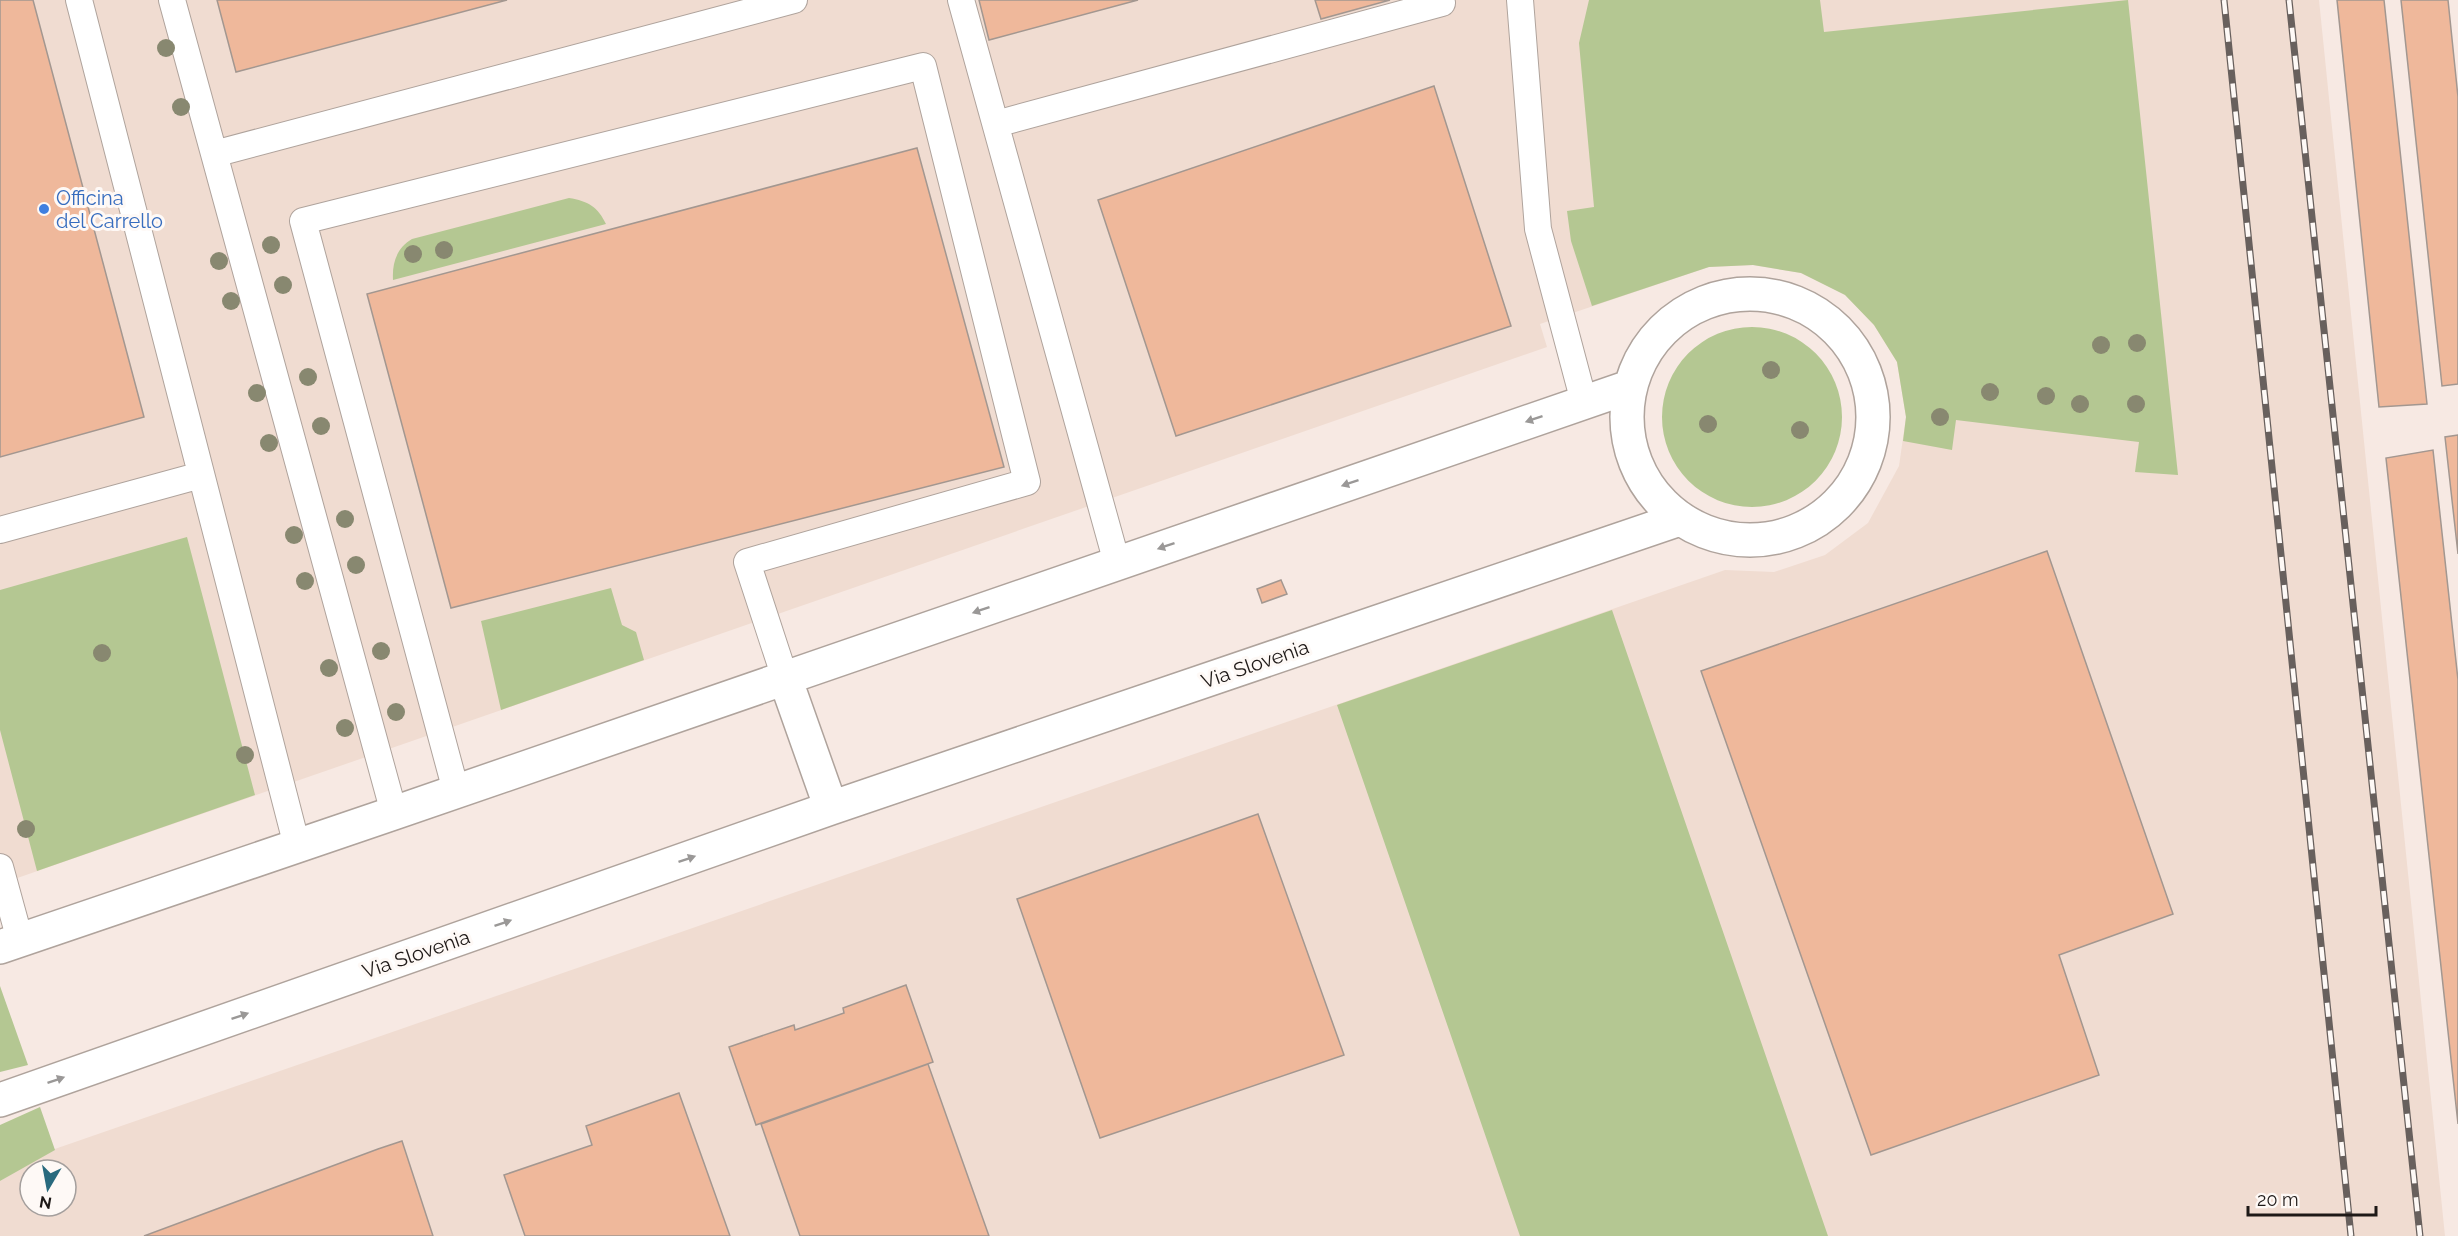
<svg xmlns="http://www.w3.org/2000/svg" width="2458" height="1236" viewBox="0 0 2458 1236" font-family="Raleway,sans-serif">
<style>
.built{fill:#f0dcd1;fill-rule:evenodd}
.green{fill:#b4c792}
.building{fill:#efb89b;stroke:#a39790;stroke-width:1.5}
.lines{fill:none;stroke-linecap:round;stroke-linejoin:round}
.lane-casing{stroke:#afa39c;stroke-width:28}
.street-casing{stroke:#afa39c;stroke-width:36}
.lane{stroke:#fff;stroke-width:26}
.street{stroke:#fff;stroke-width:33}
.rail-casing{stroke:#68605d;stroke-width:7}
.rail{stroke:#fef9f6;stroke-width:4.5;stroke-dasharray:14;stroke-linecap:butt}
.tree{fill:#888870}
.oneway{fill:#9a9897}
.shop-dot{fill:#3f7fe0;stroke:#fef9f6;stroke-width:2}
.labels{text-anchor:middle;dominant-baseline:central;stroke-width:6;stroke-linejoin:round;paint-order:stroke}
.shop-label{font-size:20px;fill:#366cbe;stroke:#fef9f6;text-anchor:start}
.street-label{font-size:20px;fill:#1e1917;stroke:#fef9f6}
</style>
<rect width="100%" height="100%" fill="#f7e9e3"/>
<path class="built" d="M0 0H2319L2445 1236H0V1181L49 1151 1725 570 1774 572 1825 555 1868 523 1899 466 1906 417 1897 362 1874 325 1846 295 1801 273 1753 265 1709 267 1540 324 1547 347 0 884ZM30 1170H66V1206H30Z"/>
<path class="green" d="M1589 0H1820L1824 32 2128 0 2178 475 2135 472 2139 442 1956 420 1952 450 1903 441 1906 417 1897 362 1874 325 1845 295 1801 273 1753 265 1709 267 1592 306 1571 241 1567 211 1594 207 1579 43Z
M569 198C588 201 598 207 606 224L393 280C392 262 397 248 412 239Z
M1662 417a90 90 0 1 1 180 0a90 90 0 1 1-180 0Z
M187 537 255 795 37 871 0 730V590Z
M611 588 622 625 636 632 644 660 501 710 481 621Z
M1612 610 1828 1236H1520L1337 705Z
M0 986 28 1065 0 1072Z
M40 1107 55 1150 0 1181V1125Z"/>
<path class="building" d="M0 0H33L144 417 0 457Z
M217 0H507L236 72Z
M979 0H1138L989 40Z
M1315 0H1390L1321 19Z
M2337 0H2384L2427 404 2379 407Z
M2401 0H2448L2458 97V384L2442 386Z
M1434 86 1511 326 1176 436 1098 200Z
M917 148 1004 467 451 608 367 294Z
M2458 435V554L2445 437Z
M2433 450 2458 680V1124L2386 458Z
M2047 551 2173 914 2059 955 2099 1075 1871 1155 1701 671Z
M1281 580 1287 594 1262 603 1257 589Z
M1258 814 1344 1055 1100 1138 1017 899Z
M906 985 933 1062 756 1125 729 1047 794 1025 795 1030 844 1013 843 1008Z
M928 1064 989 1236H800L761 1124Z
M679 1093 730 1236H525L504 1175 592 1145 586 1126Z
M402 1141 433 1236H144L378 1149Z"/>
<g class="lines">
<defs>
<path id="lane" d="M79 0 297 846
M172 0 394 813
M961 0 1117 563
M1520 0 1538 229 1584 402
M996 124 1442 3 1441 0
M214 154 794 0
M0 530 201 475
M456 791 303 221 923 66 1027 482 747 562 785 678
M0 867 20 940"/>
<path id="street" d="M1627 417a123 123 0 1 1 246 0a123 123 0 1 1-246 0Z
M785 678 831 808
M0 947 394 813 1629 387
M0 1100 831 808 1680 519"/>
</defs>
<use href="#lane" class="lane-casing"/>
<use href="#street" class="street-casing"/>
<use href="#lane" class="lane"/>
<use href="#street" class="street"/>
<defs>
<path id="rail" d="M2224 0 2351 1236
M2289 0 2420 1236"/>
</defs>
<use href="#rail" class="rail-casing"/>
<use href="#rail" class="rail"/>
</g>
<g class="tree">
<circle cx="166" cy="48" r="9"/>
<circle cx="181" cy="107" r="9"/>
<circle cx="271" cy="245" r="9"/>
<circle cx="444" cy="250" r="9"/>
<circle cx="413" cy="254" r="9"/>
<circle cx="219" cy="261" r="9"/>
<circle cx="283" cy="285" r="9"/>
<circle cx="231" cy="301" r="9"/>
<circle cx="2137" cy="343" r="9"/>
<circle cx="2101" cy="345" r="9"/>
<circle cx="1771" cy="370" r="9"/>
<circle cx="308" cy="377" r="9"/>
<circle cx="1990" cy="392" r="9"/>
<circle cx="257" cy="393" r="9"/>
<circle cx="2046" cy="396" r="9"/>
<circle cx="2080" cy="404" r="9"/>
<circle cx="2136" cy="404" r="9"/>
<circle cx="1940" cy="417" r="9"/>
<circle cx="1708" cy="424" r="9"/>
<circle cx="321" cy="426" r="9"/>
<circle cx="1800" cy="430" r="9"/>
<circle cx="269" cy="443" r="9"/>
<circle cx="345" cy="519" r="9"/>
<circle cx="294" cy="535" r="9"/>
<circle cx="356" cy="565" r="9"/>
<circle cx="305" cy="581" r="9"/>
<circle cx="381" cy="651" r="9"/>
<circle cx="102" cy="653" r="9"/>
<circle cx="329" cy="668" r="9"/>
<circle cx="396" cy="712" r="9"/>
<circle cx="345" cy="728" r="9"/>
<circle cx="245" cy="755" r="9"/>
<circle cx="26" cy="829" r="9"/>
</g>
<defs><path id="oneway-solid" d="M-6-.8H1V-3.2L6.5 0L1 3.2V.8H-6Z" transform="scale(1.5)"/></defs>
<g class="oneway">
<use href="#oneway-solid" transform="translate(1534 419) rotate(161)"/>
<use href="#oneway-solid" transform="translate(1350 483) rotate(161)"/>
<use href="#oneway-solid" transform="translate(1166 546) rotate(161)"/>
<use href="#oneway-solid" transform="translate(981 610) rotate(161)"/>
<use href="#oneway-solid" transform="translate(687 859) rotate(-19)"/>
<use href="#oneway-solid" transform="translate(503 923) rotate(-19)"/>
<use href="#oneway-solid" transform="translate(240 1016) rotate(-19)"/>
<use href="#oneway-solid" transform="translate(56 1080) rotate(-19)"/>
</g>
<circle class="shop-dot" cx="44" cy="209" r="6"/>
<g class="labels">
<g class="shop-label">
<text x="56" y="198">Officina<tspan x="56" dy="23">del Carrello</tspan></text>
</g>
<g class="street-label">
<text transform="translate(1255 664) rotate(-19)">Via Slovenia</text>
<text transform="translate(416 954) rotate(-19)">Via Slovenia</text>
</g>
</g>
<g transform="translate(48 1188) rotate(190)"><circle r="28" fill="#fef9f6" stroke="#a49f9d" stroke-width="1.5"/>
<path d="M0-4.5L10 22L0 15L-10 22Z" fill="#296a7e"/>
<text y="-9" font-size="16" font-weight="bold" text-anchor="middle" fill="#1e1917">N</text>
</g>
<path d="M2248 1206v9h128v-9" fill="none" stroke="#1e1917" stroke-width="3"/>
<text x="2257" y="1206" font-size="18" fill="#1e1917" stroke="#fef9f6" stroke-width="4.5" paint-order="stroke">20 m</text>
</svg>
